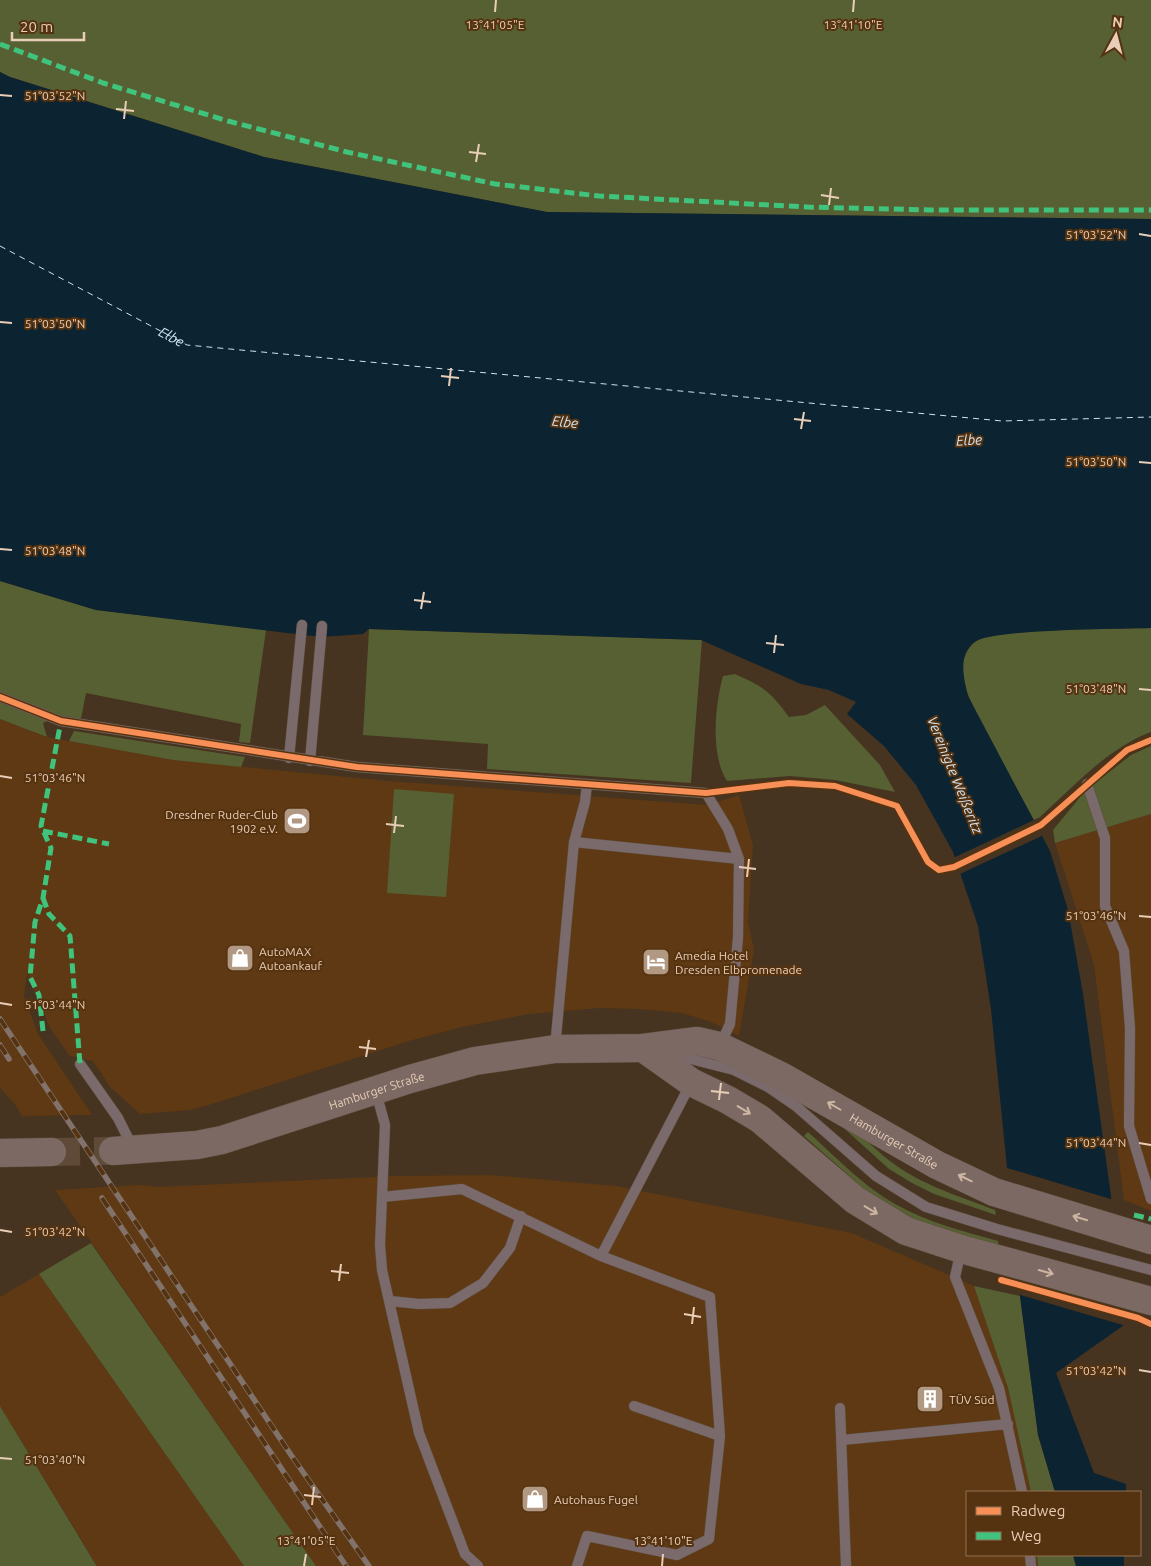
<svg xmlns="http://www.w3.org/2000/svg" width="1151" height="1566" viewBox="0 0 1151 1566" font-family="Ubuntu,sans-serif">
<style>
.built{fill:#5e3913}
.green{fill:#566032}
.water{fill:#0c2331}
.pier{fill:#463320}
.lines{fill:none;stroke-linecap:round;stroke-linejoin:round}
.ferry{stroke:#d0e4f4;stroke-width:1;stroke-dasharray:6 5;stroke-linecap:butt}
.primary-tunnel{stroke:#5e4a37;stroke-width:28;stroke-dasharray:28 14;stroke-linecap:butt}
.service-casing{stroke:#604f3e;stroke-width:11}
.primary-casing{stroke:#604f3e;stroke-width:29}
.service{stroke:#7a6a6b;stroke-width:10}
.primary{stroke:#7c6964;stroke-width:28}
.rail-casing{stroke:#81726b;stroke-width:5.5}
.rail{stroke:#563310;stroke-width:4;stroke-dasharray:11;stroke-linecap:butt}
.quiet{stroke:#40c37c;stroke-width:5;stroke-dasharray:10 5;stroke-linecap:butt}
.cycleway-casing{stroke:#563310;stroke-width:9}
.cycleway{stroke:#f78f57;stroke-width:6}
.oneway{stroke:#ceb5a2}
.ticks{fill:none;stroke:#e9ceb7;stroke-width:2}
.labels{text-anchor:middle;dominant-baseline:central;stroke-width:4;stroke-linejoin:round;paint-order:stroke}
.poi-label{font-size:12px;fill:#e9ceb7;stroke:#563310;text-anchor:start}
.street-label{font-size:12px;fill:#e9ceb7;stroke:#563310}
.water-label{font-size:14px;font-style:italic;fill:#d0e4f4;stroke:#563310}
.ticks-label{font-size:12px;text-anchor:middle;fill:#e9ceb7;stroke:#563310;stroke-width:4;stroke-linejoin:round;paint-order:stroke}
</style>
<rect width="100%" height="100%" fill="#463320"/>
<path class="built" d="M0 719 47 737 173 760 389 781 708 805 739 795 753 845 748 922 754 949 739 1036 711 1022 682 1013 638 1009 601 1008 529 1014 462 1027 409 1041 209 1105 190 1110 140 1114 110 1087 93 1061 70 1056 50 1028 27 973 24 996 38 1034 92 1115 22 1116 14 1103 0 1088Z
M1151 814V1211L1124 1200 1094 965 1055 843Z
M490 1175 616 1186 852 1233 974 1286 1008 1388 1031 1492H967V1555H1037L1038 1566H316L55 1190 141 1185 157 1187 397 1176Z
M39 1274 244 1566H97L0 1406V1297Z"/>
<path class="green" d="M0 0H1151V219L547 212 264 157 10 77 0 72Z
M0 581 96 610 266 630 250 743 239 742 241 724 86 693 81 719 57 716 43 723 47 737 0 719Z
M1151 628V732C1108 748 1073 787 1040 817L1034 820C1018 789 962 700 962 670 962 660 967 649 974 642 989 628 1123 629 1151 628Z
M369 629 702 640 691 783 487 769 488 744 363 735Z
M735 674C764 687 770 691 789 717L806 715 825 705 880 765 895 792 835 780 790 776 727 781C710 755 715 705 723 676Z
M74 731 245 757 241 767 173 760 69 741Z
M1151 746V814L1055 843 1053 830 1085 791 1131 755Z
M394 789 454 794 446 897 387 893Z
M842 1117C858 1131 873 1148 890 1161 921 1185 959 1196 995 1210L996 1215 934 1194 912 1183 889 1169 837 1122Z
M808 1132C836 1157 864 1187 897 1205 929 1223 963 1231 998 1241L999 1247 914 1220 872 1196 804 1136Z
M91 1243 316 1566H244L39 1274Z
M974 1286 1020 1296 1038 1435 1055 1492H1031L1008 1388Z
M0 1406 93 1560 97 1566H0Z
M1037 1555H1073L1076 1566H1038Z"/>
<path class="water" d="M0 72 10 77 264 157 547 212 1151 219V628C1122 629 991 629 975 642 957 655 964 678 968 696L1050 851 1068 910 1083 994 1111 1196 1124 1325 1056 1373 1094 1473 1126 1484V1492H1055L1038 1435 1020 1296 991 1009 978 926 953 852 916 785 884 746 847 714 856 702 829 690 801 684 701 640 369 629 363 634 321 637 96 610 0 581Z
M1073 1555H1124V1566H1076Z"/>
<path class="pier" d="M1036 819 1044 835 960 874 953 858Z
M1004 1167 1114 1200 1126 1326 1017 1294Z"/>
<g class="lines">
<path class="ferry" id="s1" d="M0 246 187 345 1002 421 1151 417"/>
<path class="primary-tunnel" d="M52 1152 113 1151"/>
<defs>
<path id="service" d="M0 697 61 721 357 767 706 793 728 829 739 859 738 938 730 1024 720 1045
M289 758 302 625
M310 761 322 626
M1087 784 1105 838V906L1124 951 1130 1028 1129 1126 1151 1199
M574 842 585 802 587 784
M555 1048 574 842 739 859
M671 1054 734 1070 768 1087 797 1107 876 1176 926 1207 997 1229 1151 1270
M80 1064 118 1118 133 1148
M376 1092 385 1125 380 1245 382 1270 419 1433 465 1554 478 1566
M382 1197 462 1189 601 1256 691 1083
M961 1250 955 1277 999 1388 1022 1492
M601 1256 710 1297 720 1436
M390 1301 419 1304 450 1303 483 1283 510 1248 521 1216
M840 1408 846 1566
M842 1440 1008 1424
M1030 1555 1031 1566
M577 1566 587 1536 677 1555 709 1539 720 1436 634 1406"/>
<g id="primary">
<path d="M643 1048 691 1082 728 1100 760 1119 855 1200 906 1231 961 1249 1151 1301"/>
<path id="s2" d="M113 1151 197 1145 222 1140 410 1079 475 1061 555 1049 643 1048 697 1041 719 1046 781 1076 937 1165 994 1192 1151 1240"/>
<path d="M0 1153 52 1152"/>
</g>
</defs>
<use href="#service" class="service-casing"/>
<use href="#primary" class="primary-casing"/>
<use href="#service" class="service"/>
<use href="#primary" class="primary"/>
<defs>
<path id="rail" d="M0 1019 291 1455 369 1566
M0 1045 9 1059
M102 1198 346 1566"/>
</defs>
<use href="#rail" class="rail-casing"/>
<use href="#rail" class="rail"/>
<path class="quiet" d="M0 44 103 83 228 121 347 152 495 184 599 196 807 207 930 210H1151
M43 831 109 844
M43 898 49 914 70 936 80 1064
M43 1031 39 995 30 977 35 922 43 898 51 848 41 826 61 721
M1134 1215 1151 1219"/>
<defs>
<path id="cycleway" d="M0 697 61 721 357 767 706 793 789 783 835 786 897 806 928 862 939 870 954 867 1041 825 1127 750 1151 740
M1001 1280 1138 1318 1151 1324"/>
</defs>
<use href="#cycleway" class="cycleway-casing"/>
<use href="#cycleway" class="cycleway"/>
</g>
<defs><path id="oneway-shaft" d="M-6 0H5M1.5-3L5.5 0L1.5 3" fill="none" stroke-width="1.6" stroke-linecap="round" stroke-linejoin="round" transform="scale(1.25)"/></defs>
<g class="oneway">
<use href="#oneway-shaft" transform="translate(834 1106) rotate(-150)"/>
<use href="#oneway-shaft" transform="translate(744 1110) rotate(31)"/>
<use href="#oneway-shaft" transform="translate(965 1178) rotate(-154)"/>
<use href="#oneway-shaft" transform="translate(871 1210) rotate(31)"/>
<use href="#oneway-shaft" transform="translate(1080 1218) rotate(-163)"/>
<use href="#oneway-shaft" transform="translate(1046 1272) rotate(16)"/>
</g>
<path class="ticks" d="M495 12 496 0M853 12 854 0M0 95 12 96M116 109 134 111M124 119 126 101M469 152 486 154M476 162 479 144M821 195 839 198M829 205 831 188M1139 234 1151 236M0 322 12 323M441 376 459 378M449 386 451 368M794 419 811 421M801 429 804 412M1139 462 1151 463M0 549 12 550M414 600 431 602M421 609 424 592M766 643 784 645M774 653 776 635M1139 689 1151 690M0 776 12 778M386 824 404 826M394 833 396 816M739 867 756 869M747 877 749 859M1139 916 1151 917M0 1003 12 1005M359 1047 376 1049M366 1057 369 1040M711 1091 729 1093M719 1100 721 1083M1139 1143 1151 1145M0 1230 12 1232M331 1271 349 1273M339 1281 341 1264M684 1314 701 1317M692 1324 694 1307M1139 1370 1151 1372M0 1458 12 1459M304 1495 321 1497M312 1505 314 1487M304 1566 306 1554M662 1566 663 1554"/>
<defs>
<symbol id="stadium-square" viewBox="-11 -11 22 22"><rect x="-9" y="-9" width="18" height="18" rx="4" fill="#b09882" stroke="#563310"/><path d="M0-5a6.5 5 0 1 0 0 10a6.5 5 0 1 0 0-10ZM-3.5-1.8h7v3.6h-7Z" fill="#fff"/></symbol>
<symbol id="shop-square" viewBox="-11 -11 22 22"><rect x="-9" y="-9" width="18" height="18" rx="4" fill="#b09882" stroke="#563310"/><path d="M-5-2.5h2.3a2.7 3.5 0 0 1 5.4 0H5L5.5 6h-11ZM-1.5-2.5h3a1.5 2.3 0 0 0-3 0Z" fill="#fff"/></symbol>
<symbol id="hotel-square" viewBox="-11 -11 22 22"><rect x="-9" y="-9" width="18" height="18" rx="4" fill="#b09882" stroke="#563310"/><path d="M-6-4.5h1.5V1H6V5H4.5V3h-9V5H-6ZM-4 0a1.8 1.8 0 1 1 3.6 0ZM.5 0V-2.5h3Q6-2.5 6 0Z" fill="#fff"/></symbol>
<symbol id="building-square" viewBox="-11 -11 22 22"><rect x="-9" y="-9" width="18" height="18" rx="4" fill="#b09882" stroke="#563310"/><path d="M-4-6H4V6H1V3H-1V6H-4ZM-2.5-4.3h1.7v1.8h-1.7ZM.8-4.3h1.7v1.8H.8ZM-2.5-1h1.7V.8h-1.7ZM.8-1h1.7V.8H.8Z" fill="#fff"/></symbol>
</defs>
<g fill-rule="evenodd">
<use href="#stadium-square" x="281" y="805" width="32" height="32"/>
<use href="#shop-square" x="224" y="942" width="32" height="32"/>
<use href="#hotel-square" x="640" y="946" width="32" height="32"/>
<use href="#building-square" x="914" y="1383" width="32" height="32"/>
<use href="#shop-square" x="519" y="1483" width="32" height="32"/>
</g>
<g class="labels">
<g class="poi-label">
<text x="278" y="814" text-anchor="end">Dresdner Ruder-Club<tspan x="278" dy="14">1902 e.V.</tspan></text>
<text x="259" y="951">AutoMAX<tspan x="259" dy="14">Autoankauf</tspan></text>
<text x="675" y="955">Amedia Hotel<tspan x="675" dy="14">Dresden Elbpromenade</tspan></text>
<text x="949" y="1399">TÜV Süd</text>
<text x="554" y="1499">Autohaus Fugel</text>
</g>
<g class="street-label">
<text stroke="none"><textPath href="#s2" startOffset="272">Hamburger Straße</textPath></text>
<text stroke="none"><textPath href="#s2" startOffset="820">Hamburger Straße</textPath></text>
</g>
<g class="water-label">
<text stroke="none"><textPath href="#s1" startOffset="194">Elbe</textPath></text>
<text transform="translate(565 422) rotate(6)">Elbe</text>
<text transform="translate(969 440) rotate(-3)">Elbe</text>
<text transform="translate(955 775) rotate(68)">Vereinigte Weißeritz</text>
</g>
</g>
<g class="ticks-label">
<text x="495" y="29">13°41'05"E</text>
<text x="853" y="29">13°41'10"E</text>
<text x="55" y="100">51°03'52"N</text>
<text x="1096" y="239">51°03'52"N</text>
<text x="55" y="328">51°03'50"N</text>
<text x="1096" y="466">51°03'50"N</text>
<text x="55" y="555">51°03'48"N</text>
<text x="1096" y="693">51°03'48"N</text>
<text x="55" y="782">51°03'46"N</text>
<text x="1096" y="920">51°03'46"N</text>
<text x="55" y="1009">51°03'44"N</text>
<text x="1096" y="1147">51°03'44"N</text>
<text x="55" y="1236">51°03'42"N</text>
<text x="1096" y="1375">51°03'42"N</text>
<text x="55" y="1464">51°03'40"N</text>
<text x="306" y="1545">13°41'05"E</text>
<text x="663" y="1545">13°41'10"E</text>
</g>
<rect x="966" y="1491" width="175" height="65" fill="#563310" stroke="#917153"/>
<rect x="976" y="1507" width="25" height="8" fill="#f78f57" stroke="#917153"/>
<text x="1011" y="1516" font-size="15" fill="#e9ceb7">Radweg</text>
<rect x="976" y="1532" width="25" height="8" fill="#40c37c" stroke="#917153"/>
<text x="1011" y="1541" font-size="15" fill="#e9ceb7">Weg</text>
<g transform="translate(1116 35) rotate(7)" stroke="#563310" stroke-width="4" paint-order="stroke">
<path d="M0-4L9 19L0 12L-9 19Z" fill="#e9ceb7"/>
<text y="-8" font-size="14" font-weight="bold" text-anchor="middle" fill="#e9ceb7">N</text>
</g>
<path d="M12 32v8h72v-8" fill="none" stroke="#e9ceb7" stroke-width="2.5"/>
<text x="20" y="32" font-size="15" fill="#e9ceb7" stroke="#563310" stroke-width="4" paint-order="stroke">20 m</text>
</svg>
